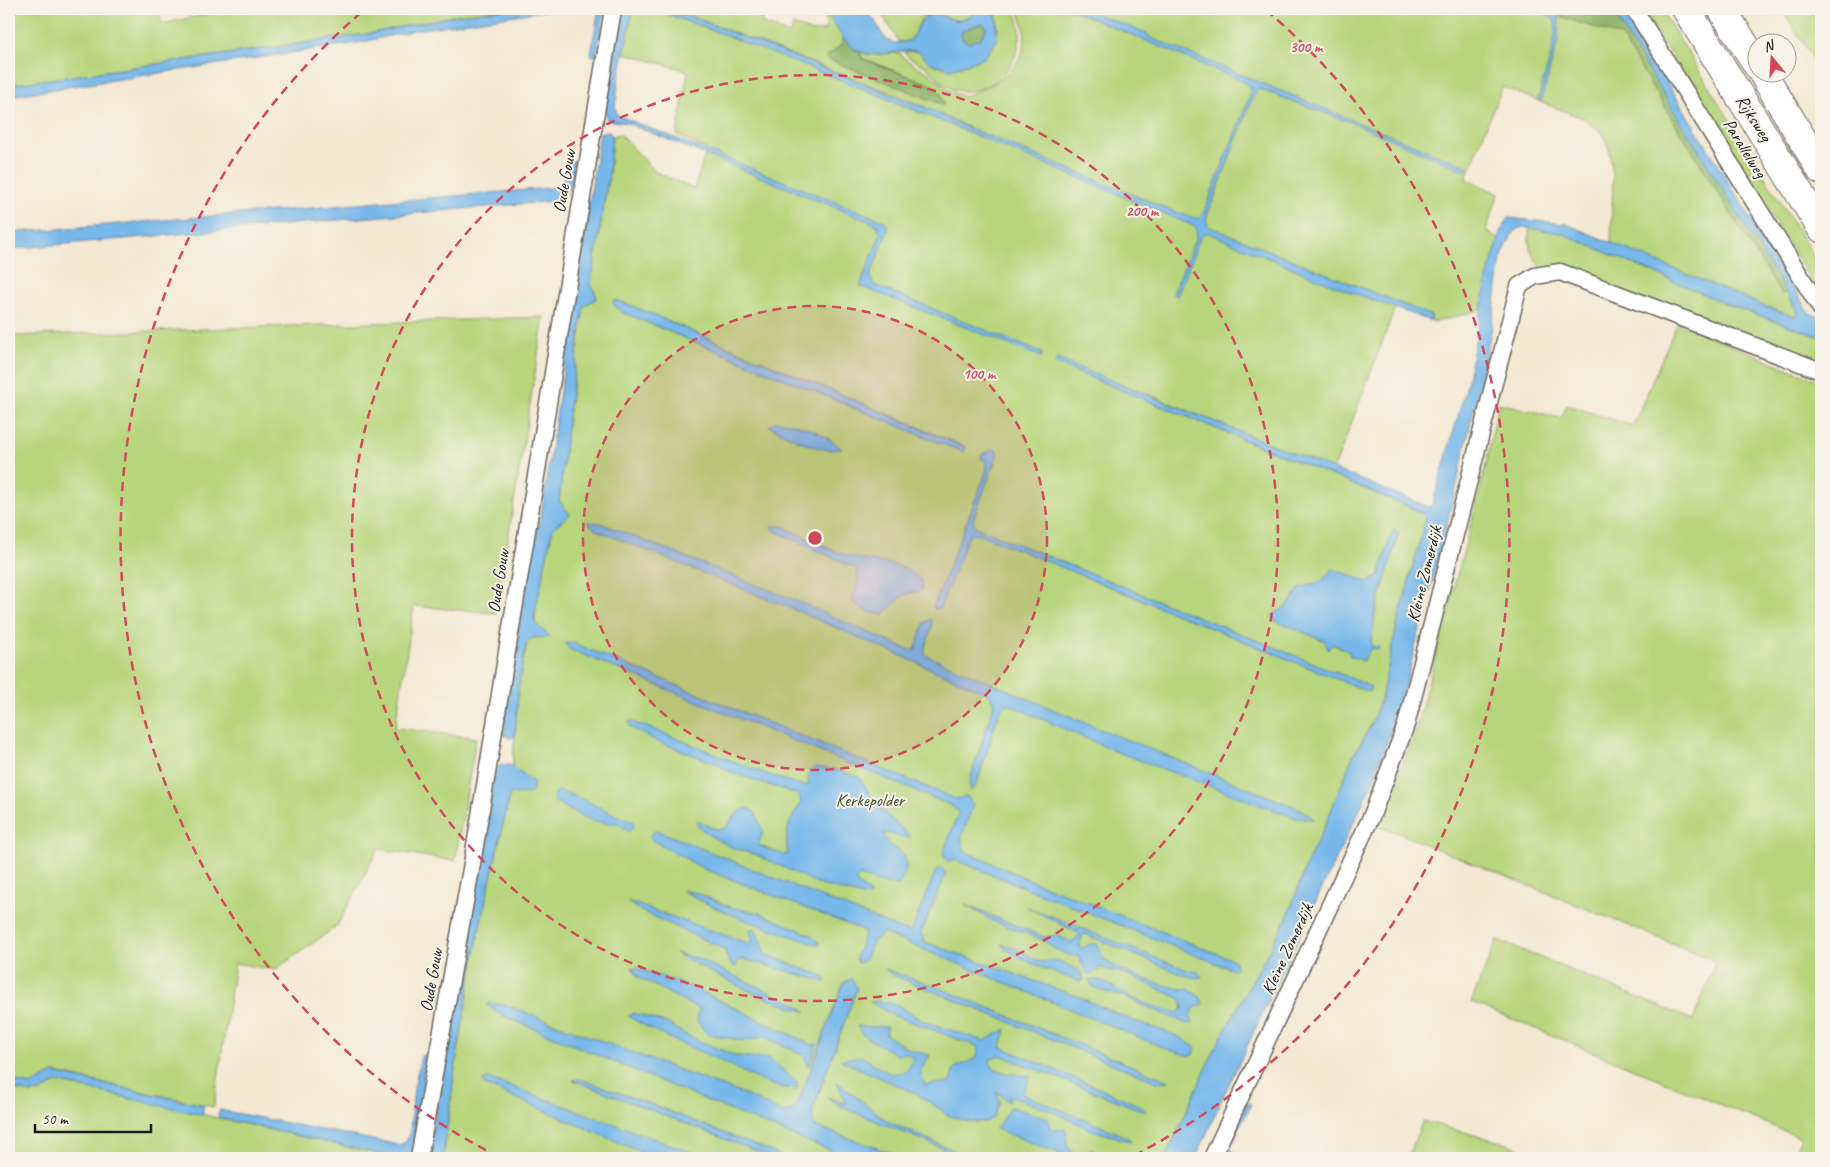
<svg xmlns="http://www.w3.org/2000/svg" width="1830" height="1167" viewBox="0 0 1830 1167" font-family="Caveat,sans-serif">
<style>
.green{fill:#b7d57c;stroke:#6a784c;fill-rule:evenodd}
.forest{fill:#91b66c;stroke:#566944}
.water{fill:#77b8eb;stroke:#4a6a84;fill-rule:evenodd}
.lines{fill:none;stroke-linecap:round;stroke-linejoin:round}
.minor-casing{stroke:#68635c;stroke-width:19}
.motorway-casing{stroke:#68635c;stroke-width:30}
.minor{stroke:#fff;stroke-width:16}
.motorway{stroke:#fff;stroke-width:28}
.ring{fill:none;stroke:#d1495b;stroke-width:2.5;stroke-dasharray:9 6}
.labels{text-anchor:middle;dominant-baseline:central;stroke-width:4;stroke-linejoin:round;paint-order:stroke}
.street-label{font-size:18px;fill:#1c1c1c;stroke:#f7f3e8}
.park-label{font-size:18px;fill:#4a5439;stroke:#f7f3e8}
.centre{fill:#d1495b;stroke:#f7f3e8;stroke-width:2.5}
.ring-label{font-size:15px;text-anchor:middle;font-weight:bold;fill:#d1495b;stroke:#f7f3e8;stroke-width:4;stroke-linejoin:round;paint-order:stroke}
</style>
<rect width="100%" height="100%" fill="#f7f3e8"/>
<filter id="ink" filterUnits="userSpaceOnUse"><feTurbulence type="fractalNoise" baseFrequency=".02" numOctaves="2"/><feDisplacementMap in="SourceGraphic" scale="10" xChannelSelector="R" yChannelSelector="G"/><feConvolveMatrix kernelMatrix="1 2 1 2 8 2 1 2 1" color-interpolation-filters="sRGB"/></filter>
<filter id="wash" filterUnits="userSpaceOnUse"><feTurbulence type="fractalNoise" baseFrequency=".0096" numOctaves="4" result="noise"/><feDisplacementMap in="SourceGraphic" scale="20" xChannelSelector="R" yChannelSelector="G"/><feGaussianBlur stdDeviation="1.12" result="paint"/><feColorMatrix in="noise" values="0 0 0 0 0 0 0 0 0 0 0 0 0 0 0 0 0 1.4 0 .05"/><feComposite in="paint" operator="in"/></filter>
<g filter="url(#wash)">
<rect width="100%" height="100%" fill="#f4e8d3"/>
<path class="green" d="M9 9H157L162 24 230 9H507L458 15 367 34 9 85Z
M624 9H661L1003 142C970 129 939 113 907 99L672 9H746L764 15 761 23 790 34 793 25 813 32 825 30 827 23 823 9H832L829 10 843 38 841 45 826 58 927 83 862 58 860 52 867 54 900 53C907 63 917 65 927 72 940 82 945 92 963 96 1005 84 1041 56 1017 9H1564L1563 17 1621 36 1781 293 1787 292 1799 316 1796 317 1766 307 1611 243 1613 174 1609 148 1603 134 1585 119 1502 87 1466 179 1499 194 1486 230 1499 240 1484 309 1435 322 1396 306 1333 471 1136 389 1055 363 1407 506 1423 514 1426 519 1397 625 1381 699 1370 727 1353 756 1326 824 1307 863 1288 916 1215 1049 1165 1158H443L455 1068 480 925 510 794 519 682 527 642 535 623 538 583 542 577 559 501 569 409 584 306 597 298 591 284 609 173 612 136 620 134 656 172 694 189 707 149 677 135 688 71 617 51ZM614 300 630 305 966 447 964 452 935 441 622 312Z
M879 9H979C951 31 954 11 923 16L911 40 899 42Z
M996 9H1013C1036 46 999 98 956 90 942 87 936 75 926 67 918 61 909 60 904 52L918 51 930 63 951 69 984 58 998 30Z
M1642 9H1661L1821 268V296Z
M1782 9H1811L1821 25V71Z
M1530 227 1561 233 1729 305 1817 336 1821 332V364L1541 267C1530 255 1527 242 1530 227Z
M544 317 496 613 414 606 395 728 476 738 455 861 378 849 337 926 275 970 235 963 214 1107 56 1073 31 1085 9 1080V336Z
M1677 323 1821 382V1158H1792L1801 1138 1471 1002 1497 940 1693 1020 1716 961 1378 825 1414 736 1482 483 1499 403 1561 418 1567 405 1633 426Z
M57 1082 397 1158H9V1088L31 1093 40 1092Z
M1423 1121 1501 1142 1546 1158H1407Z"/>
<path class="forest" d="M1564 9H1615L1787 292 1781 294 1621 36 1562 17Z
M982 23 987 27 981 38 969 43 964 40 961 35 963 30Z
M843 38 853 49 860 52 862 59 934 86 941 94 944 105 825 58 841 45Z"/>
<path class="water" d="M507 9H557L415 30 363 42 9 96V85L367 34 458 15Z
M597 9H605L596 57 591 55 598 13Z
M623 9H633L619 76 615 108 617 115 886 222 888 229 870 277 874 285 1042 353 1041 357 860 286 881 233 876 224 627 123 607 120 605 110Z
M653 9H672L936 112 949 120 1175 212 1198 219 1203 214 1250 96 1251 87 1242 81 1070 9H1083L1146 33 1151 38 1468 167 1467 170H1463L1350 122 1259 89 1254 94 1206 219 1208 226 1432 316 1431 321 1345 290 1206 232 1200 238 1177 296 1173 294 1196 237 1197 229 1194 226 871 92 725 35Z
M832 9H864C884 23 877 52 911 40 926 12 926 9 956 21L968 17 979 9H996L997 40 984 58 951 69 930 63 918 51C889 48 868 66 845 40 839 32 832 23 828 14ZM982 23 987 27 981 38 969 43 964 40 961 35 963 30Z
M1529 9 1552 11 1563 9 1559 17 1558 41 1541 101 1538 100C1541 85 1561 32 1554 20 1550 14 1536 11 1529 9Z
M1611 9H1622L1809 313 1817 316C1822 324 1822 329 1818 336L1729 305 1561 233 1521 227 1513 232 1501 258 1491 332 1456 488 1401 702 1375 777 1220 1103 1196 1158H1165L1215 1049 1288 916 1307 863 1326 824 1353 756 1370 727 1381 699 1397 625 1426 519 1423 514 1407 506 1055 363 1057 359 1429 507 1432 506 1467 385 1488 274 1501 232 1508 218 1566 224 1766 307 1797 317 1798 311Z
M603 132H609L612 136 609 173 591 284 597 298 584 306 569 409 559 501 570 514 553 528 534 617 535 623 550 637 532 638 527 642 519 682 515 736 510 738 503 734 515 642 542 509 600 133Z
M567 160 575 161C572 178 573 195 554 201L9 249V233L562 187Z
M614 300 630 305 966 448 964 452 935 441 622 312 613 304Z
M777 421C805 426 820 430 842 449 818 454 790 436 769 426Z
M996 449 998 453 973 520 975 527 1348 677 1371 687 1369 692 977 533 969 535 940 608 934 609V605L987 470 986 461 981 458 982 454Z
M587 522 600 523 797 601 906 649 915 650 924 623 931 619C935 632 923 642 925 655L1095 727 1300 809 1314 819 1296 818 1112 750 1008 704 1000 710 976 786 971 791 969 783 994 704 989 694 802 613 596 530Z
M771 526H782C806 537 831 552 857 558 882 564 900 561 921 580L922 590 904 595 882 615 863 610 852 601 858 581 857 569 775 531Z
M1395 530 1399 532 1375 614 1371 641 1372 646 1379 647 1378 650 1371 648 1363 661 1350 656V652L1332 644 1328 650 1325 641 1274 620 1273 615 1288 605 1300 588 1322 581 1331 570H1336L1368 582 1379 576 1392 532Z
M565 643H573L956 799 967 796 973 805 961 838 964 851 1035 882 1234 960 1237 968 1233 970 955 860 947 861 943 853 959 812 950 805 569 649Z
M629 721C688 740 744 769 804 786L809 784 808 774 814 767 833 769 859 777C867 789 877 806 887 815 895 823 903 828 910 837 901 840 893 832 883 834L888 843 905 856C907 868 906 876 898 885L885 884 860 876 855 881 871 895 867 897 821 885 757 855 733 848 709 835 698 826 697 820C735 843 721 817 747 808L755 812 763 831 758 845 784 855 788 854C784 831 789 822 801 803L799 795 730 772 715 763 656 741 630 727Z
M500 765H510L514 769 534 782 532 793 510 794 480 925 455 1068 443 1158H428L494 775Z
M559 791C587 798 608 814 634 822L633 829H631L629 832 618 823C594 825 574 813 554 801V794Z
M656 830 905 931 912 930 936 870 942 868 946 874 921 933 925 942 1079 997 1134 1021 1178 1036 1196 1048 1194 1054 1189 1056 1167 1049 883 933 874 940 864 961 858 963 856 958 865 931 704 869 651 839 649 836Z
M682 890 697 893 730 907 759 913 811 935 820 944H814C770 928 722 915 682 890Z
M627 901 750 944 753 942 750 929 755 928 765 954 825 977 826 982 743 959 739 960 736 967 730 964 724 949 641 911Z
M965 905 1044 937 1056 935 1071 942 1075 941 1080 934 1027 907C1082 927 1135 951 1190 971H1197L1202 977 1196 978 1181 974 1085 934 1082 936 1079 947 1083 948 1090 944H1098C1100 949 1101 955 1104 959 1114 970 1174 991 1188 989L1201 998 1203 1004 1194 1008 1190 1015 1193 1023 1187 1024 1122 996 1105 992 1092 986 1089 979C1104 979 1109 985 1121 992 1138 1002 1160 1008 1178 1013L1183 1008 1181 999 1126 974 1101 968 1090 974 1086 972 1079 956 1068 955 1053 948 1043 940 993 921Z
M1000 944 1012 947 1041 962 1057 960 1080 971 1084 980 1081 982C1053 972 1022 962 1000 944Z
M675 953 696 958 797 1005 807 1012C761 1000 717 975 675 953Z
M632 967 690 986 812 1045 817 1044 809 1067 804 1055 764 1037 745 1041 707 1034 698 1022V1012L701 1010 638 977Z
M885 969 937 987 1169 1081 1157 1082 893 975Z
M852 979 857 988 812 1112 814 1126 906 1158H850L775 1129 499 1014 486 1004H503L748 1096 784 1113 796 1108 844 982Z
M877 1001 898 1005 923 1021 984 1041 1006 1029 1001 1047 1141 1106 1146 1112 999 1055 989 1060 993 1068 1006 1073 1030 1076 1023 1094 1129 1138 1132 1142 1092 1130 1049 1110 1010 1096 1009 1102 996 1091 1000 1102 993 1118 985 1122H969L950 1116 917 1094 840 1060 861 1056 890 1074 906 1072 914 1059 905 1053 897 1055 863 1035 857 1026 887 1027 886 1035 910 1050 930 1055 920 1072 925 1085 950 1082 954 1068 977 1058 979 1047 890 1014 870 1002Z
M633 1013 669 1024 684 1034 735 1056 769 1058 796 1081 798 1089C768 1089 746 1072 719 1060 687 1046 657 1034 628 1016Z
M426 1055 420 1106 410 1158H397L219 1118 218 1113 220 1110 399 1145 406 1142 410 1132 414 1088 421 1056Z
M53 1073 203 1105V1115L57 1082 40 1092 31 1093 9 1088V1080L31 1085Z
M488 1078 707 1158H655L485 1085 483 1081Z
M580 1079 648 1103 782 1156 800 1158H774L573 1080Z
M837 1082 887 1121 959 1153 980 1158H953L942 1148 844 1108 827 1097 846 1104Z
M1247 1103 1251 1104 1230 1147 1232 1151 1247 1158H1220Z
M1010 1107 1048 1118 1051 1130 1065 1129 1068 1148 1084 1158 1091 1148 1103 1158H1071L996 1129Z"/>
</g>
<g filter="url(#ink)">
<g class="lines">
<defs>
<path id="minor" d="M1634 9 1821 309
M419 1158 473 858 613 9
M1212 1158 1372 815 1406 725 1519 286 1535 276 1560 272 1821 371"/>
<path id="motorway" d="M1686 9 1821 228
M1722 9 1758 66
M1762 72 1821 170"/>
</defs>
<use href="#minor" class="minor-casing"/>
<use href="#motorway" class="motorway-casing"/>
<use href="#minor" class="minor"/>
<use href="#motorway" class="motorway"/>
</g>
</g>
<circle cx="815" cy="538" r="232" fill="#d1495b" fill-opacity=".12"/>
<g class="ring">
<circle cx="815" cy="538" r="232"/>
<circle cx="815" cy="538" r="463"/>
<path d="M499 1157A695 695 0 0 1 364 10M1266 10A695 695 0 0 1 1131 1157"/>
</g>
<g class="labels">
<g class="street-label">
<text transform="translate(1754 118) rotate(58)">Rijksweg</text>
<text transform="translate(1745 148) rotate(58)">Parallelweg</text>
<text transform="translate(564 181) rotate(-80)">Oude Gouw</text>
<text transform="translate(1424 574) rotate(-76)">Kleine Zomerdijk</text>
<text transform="translate(498 581) rotate(-81)">Oude Gouw</text>
<text transform="translate(1287 949) rotate(-65)">Kleine Zomerdijk</text>
<text transform="translate(431 980) rotate(-80)">Oude Gouw</text>
</g>
<g class="park-label">
<text x="870" y="800">Kerkepolder</text>
</g>
</g>
<circle cx="815" cy="538" r="8" class="centre"/>
<g class="ring-label">
<text x="1306" y="52">300 m</text>
<text x="1142" y="216">200 m</text>
<text x="979" y="379">100 m</text>
</g>
<rect width="1830" height="1167" fill="none" stroke="#f7f3e8" stroke-width="30"/>
<g transform="translate(1772 58) rotate(342)"><circle r="24" fill="#f7f3e8" stroke="#9f9d96"/>
<path d="M0-4L9 19L0 12L-9 19Z" fill="#d1495b"/>
<text y="-8" font-size="14" font-weight="bold" text-anchor="middle" fill="#1c1c1c">N</text>
</g>
<path d="M35 1124v8h116v-8" fill="none" stroke="#1c1c1c" stroke-width="2.5"/>
<text x="42" y="1124" font-size="15" fill="#1c1c1c" stroke="#f7f3e8" stroke-width="4" paint-order="stroke">50 m</text>
</svg>
